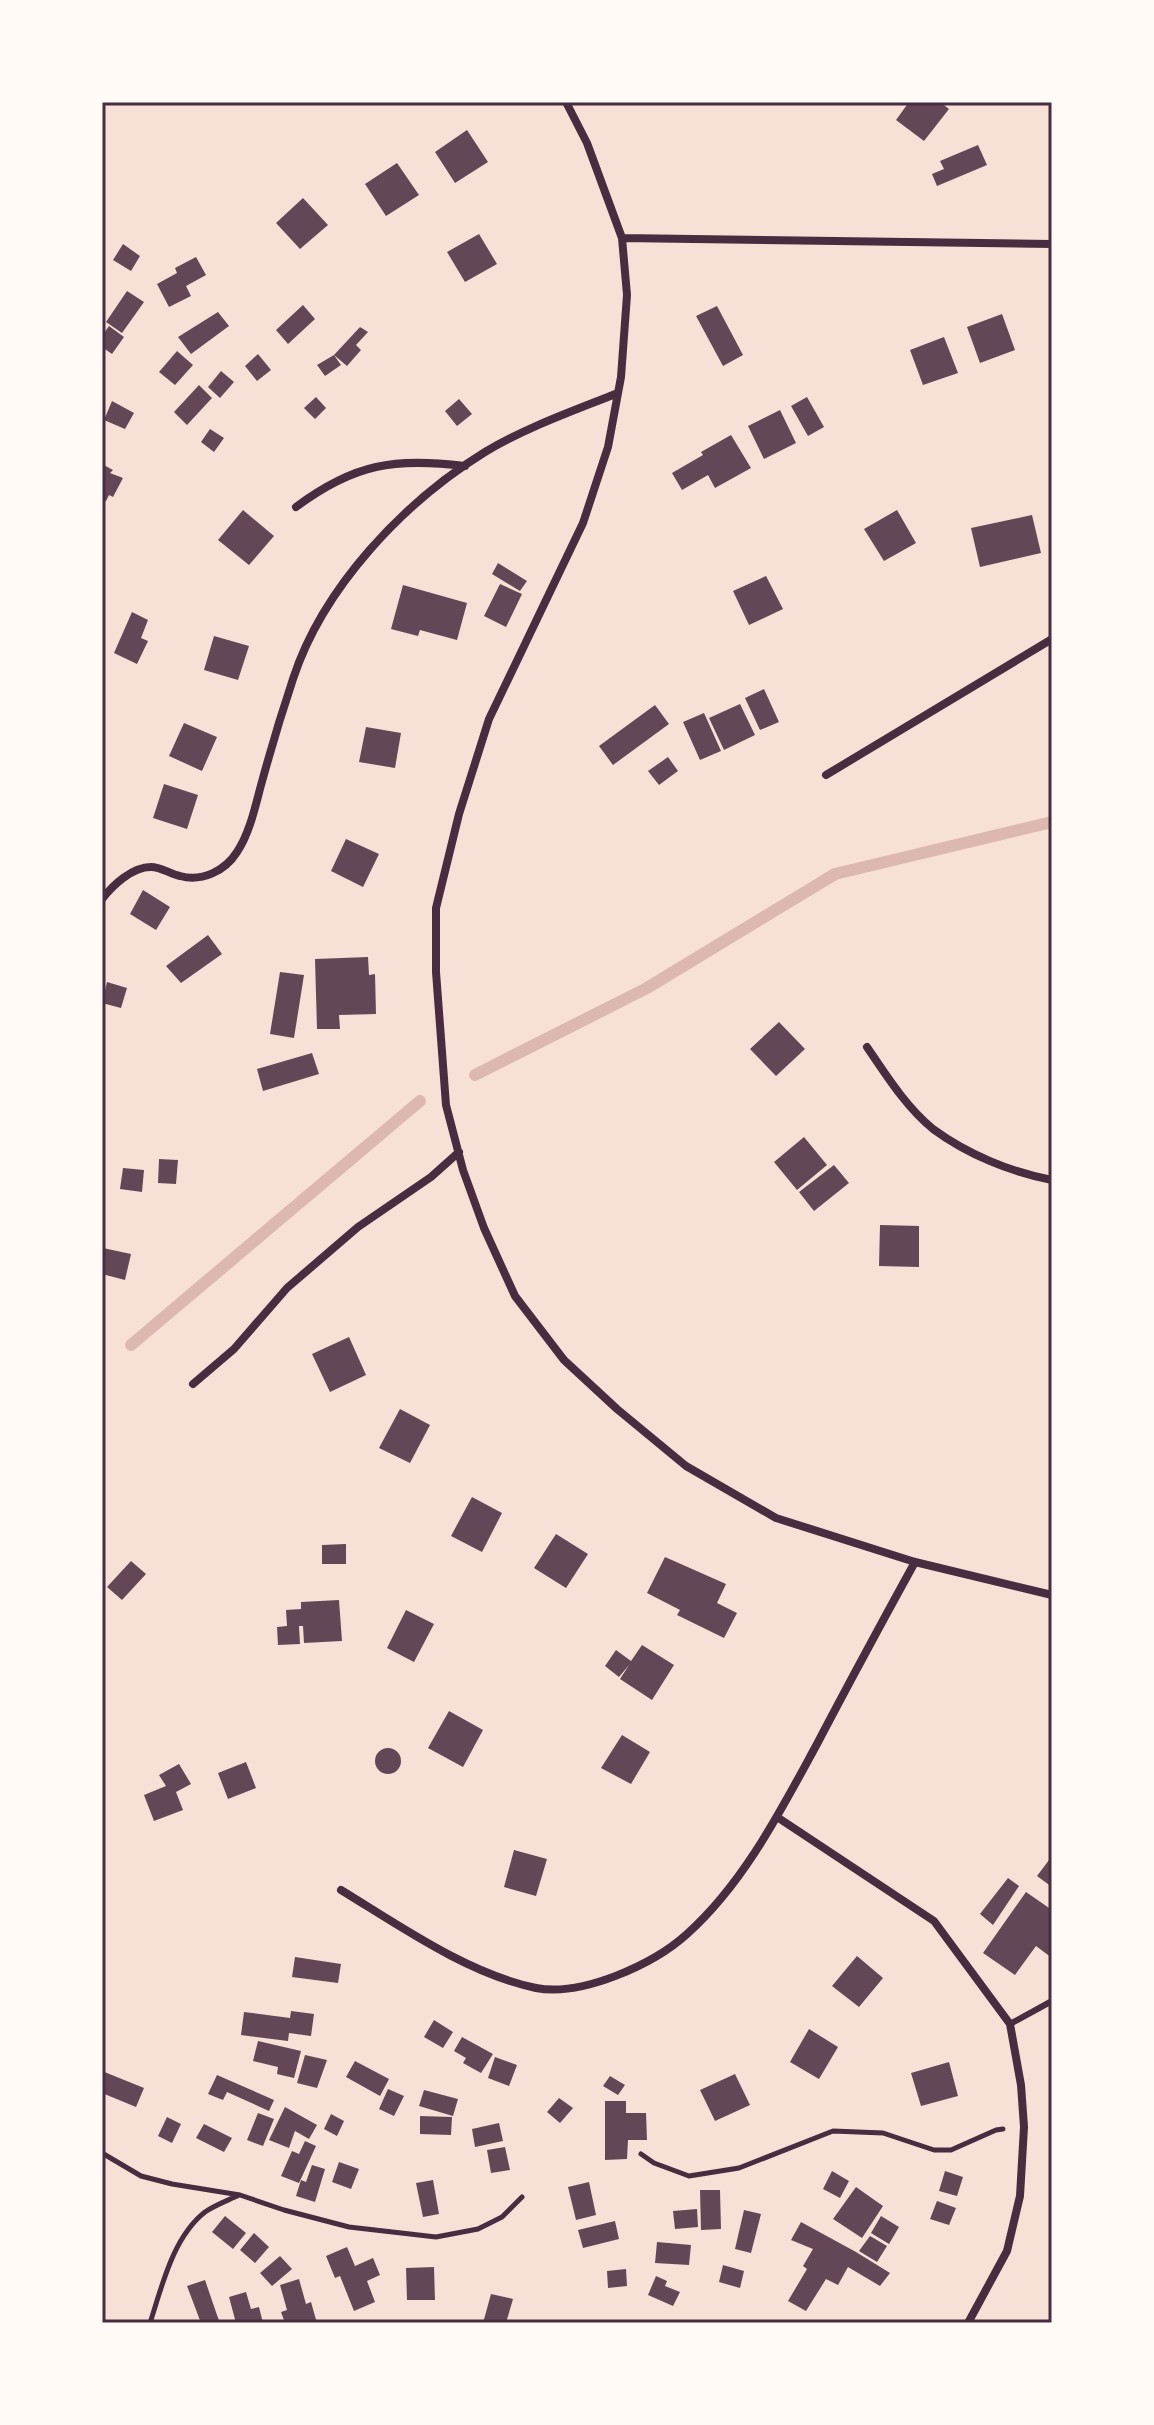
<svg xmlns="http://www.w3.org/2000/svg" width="1154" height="2425" viewBox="0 0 1154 2425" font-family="'Times New Roman',serif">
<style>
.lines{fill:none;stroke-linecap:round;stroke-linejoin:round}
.stream{stroke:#dcb8b0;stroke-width:12}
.building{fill:#644757}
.path{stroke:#4a2c40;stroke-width:5}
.service{stroke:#4a2c40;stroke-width:6}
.minor{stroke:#4a2c40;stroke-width:8}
.neatline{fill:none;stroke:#4a2c40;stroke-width:3}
</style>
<rect width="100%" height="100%" fill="#f7e1d7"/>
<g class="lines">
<path class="stream" d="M475 1075 647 988 835 874 1052 822
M131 1345 420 1101"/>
</g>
<path class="building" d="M909 102H940L949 109 924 141 896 120Z
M467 130 488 162 455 183 435 152Z
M978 145 987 165 937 186 932 174 944 169 940 161Z
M397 163 419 195 386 216 365 184Z
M303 198 328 225 300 249 276 223Z
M479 234 497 264 465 282 447 252Z
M123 244 140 256 131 271 113 260Z
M196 257 206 275 186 286 191 296 169 307 157 284 177 273 175 268Z
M127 291 144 302 122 333 106 322Z
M303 305 315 319 288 344 276 330Z
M717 306 743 355 723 366 696 316Z
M218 312 229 326 191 354 178 337Z
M1002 314 1015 350 980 363 967 327Z
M109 326 124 337 112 354 102 347V336Z
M360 327 368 332 356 345 361 350 347 366 334 355 341 365 325 376 317 365 334 355Z
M944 337 958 373 923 385 910 350Z
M177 351 193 365 175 385 159 372Z
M258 354 271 370 257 381 245 366Z
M221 371 234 382 220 398 208 387Z
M199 385 212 398 187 425 174 412Z
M316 397 326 408 315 419 304 408Z
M807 397 824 427 808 436 791 406Z
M459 399 472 414 457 426 445 411Z
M112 401 134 413 125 429 104 420Z
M780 410 796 443 764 459 748 426Z
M210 429 224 438 214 452 201 442Z
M731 435 751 468 715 488 708 475 682 490 672 473 703 455 701 452Z
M102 464 113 470 110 473 123 478 113 497 109 495 106 501H102Z
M243 510 274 536 249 565 218 540Z
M897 510 916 543 884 561 864 529Z
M1032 515 1041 553 980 567 971 528Z
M498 563 527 581 520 591 492 574Z
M766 576 783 609 749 625 733 591Z
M500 584 522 594 506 627 484 616Z
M403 585 467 603 457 640 420 630 418 636 391 629Z
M132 612 148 620 141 638 148 641 137 664 114 653Z
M214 636 249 646 238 680 204 670Z
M764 689 779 722 760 730 745 698Z
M740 704 755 735 724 750 709 718Z
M655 705 669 724 613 765 599 746Z
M704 713 721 751 700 760 683 722Z
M184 723 217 737 202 771 169 756Z
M366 727 401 733 395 768 359 762Z
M668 757 678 771 659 785 648 771Z
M164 784 198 795 187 829 153 818Z
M346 839 379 854 363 887 331 871Z
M143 890 170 907 156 930 130 914Z
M208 935 222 954 181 983 166 966Z
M368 957 369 975 375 974 376 1014 339 1015 340 1029H317L315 959Z
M280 972 304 975 294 1038 270 1034Z
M107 982 127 988 121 1008 102 1003Z
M779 1022 805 1049 776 1076 750 1049Z
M312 1053 319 1074 263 1091 257 1069Z
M804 1137 827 1165 797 1190 774 1162Z
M159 1159 178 1160 176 1184 158 1183Z
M834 1165 849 1183 814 1211 799 1192Z
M123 1168 144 1170 142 1192 120 1189Z
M880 1225 919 1226V1267L879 1266Z
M103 1248 131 1254 125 1280 102 1274Z
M349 1337 366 1375 330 1392 312 1354Z
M400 1409 430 1425 410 1463 379 1448Z
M472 1497 502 1513 482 1552 451 1536Z
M556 1534 588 1554 566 1588 534 1568Z
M346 1544V1564H322V1545Z
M665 1557 726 1584 717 1603 737 1613 724 1638 677 1615 680 1610 647 1593Z
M131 1561 146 1574 122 1600 107 1587Z
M339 1600 342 1641 304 1643 303 1626H299L300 1644 278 1645 277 1627 287 1626 286 1610 301 1609V1602Z
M406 1610 434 1624 414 1662 387 1648Z
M642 1645 674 1665 652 1700 620 1679 629 1665 619 1677 605 1666 616 1650 631 1661Z
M449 1711 483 1730 463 1767 428 1748Z
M622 1735 650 1752 631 1784 601 1768Z
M375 1761a13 13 0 1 1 26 0a13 13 0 1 1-26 0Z
M246 1762 256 1788 228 1799 218 1773Z
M179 1764 191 1784 176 1792 183 1810 154 1821 144 1795 166 1786 159 1775Z
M514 1850 547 1859 536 1896 504 1887Z
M1052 1856V1887L1037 1876Z
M1008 1878 1019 1886 993 1925 980 1914Z
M1026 1892 1052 1910V1958L1036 1946 1015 1975 983 1953Z
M857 1956 883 1978 859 2007 832 1986Z
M295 1957 341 1964 338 1983 292 1977Z
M291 2011 314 2014 311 2036 289 2033 288 2041 241 2035 244 2012 290 2018Z
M434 2020 453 2032 443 2048 424 2037Z
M809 2029 838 2047 819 2079 790 2062Z
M462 2037 493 2054 481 2073 463 2063 466 2058 454 2051Z
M258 2041 301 2051 294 2078 277 2074 278 2067 253 2061Z
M305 2055 327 2060 317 2088 297 2083Z
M495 2057 517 2065 509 2086 488 2078Z
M355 2061 389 2079 380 2096 346 2077Z
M949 2062 958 2096 921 2106 911 2073Z
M102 2071 144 2088 136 2107 102 2093Z
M735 2074 750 2105 715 2121 700 2090Z
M217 2075 274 2100 269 2111 227 2092 223 2100 208 2094Z
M610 2076 625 2085 618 2095 603 2086Z
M388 2089 404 2096 394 2116 379 2109Z
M424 2090 458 2099 453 2116 419 2106Z
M559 2098 573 2108 560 2123 547 2112Z
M605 2101H626V2113H646L647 2140H628L627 2159 605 2160Z
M285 2107 317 2125 309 2139 295 2131 289 2148 269 2140Z
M258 2113 274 2119 263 2146 247 2140Z
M331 2114 344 2121 337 2136 324 2129Z
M420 2116 452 2117 451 2135 420 2134Z
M167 2117 181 2124 172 2143 158 2136Z
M499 2123 503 2141 475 2147 472 2129Z
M204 2124 232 2138 224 2152 196 2138Z
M305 2141 316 2146 299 2183 281 2176 292 2151 299 2154Z
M505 2147 510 2170 491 2173 487 2150Z
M339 2162 359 2169 351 2189 332 2182Z
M312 2165 325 2169 315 2202 296 2196 301 2180 306 2182Z
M832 2171 849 2181 840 2198 823 2189Z
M945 2171 963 2177 957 2196 939 2191Z
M433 2180 439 2214 423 2217 416 2183Z
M589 2182 596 2215 576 2220 568 2187Z
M856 2187 883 2206 862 2238 833 2219Z
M700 2190H720L721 2229 701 2230Z
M937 2201 956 2208 949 2225 930 2219Z
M697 2209 698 2227 675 2229 673 2211Z
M744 2210 761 2214 751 2253 735 2249Z
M225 2216 246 2233 233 2249 212 2232Z
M881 2216 899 2227 889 2244 871 2233Z
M615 2221 619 2239 583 2248 578 2230Z
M801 2222 856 2252 890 2273 880 2286 848 2267 838 2285 826 2279 806 2311 788 2301 807 2269 803 2266 813 2249 791 2240Z
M254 2233 269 2247 255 2263 240 2250Z
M870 2236 887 2246 877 2262 859 2251Z
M657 2242 691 2245 689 2265 655 2263Z
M347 2247 355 2266 373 2258 380 2275 367 2281 375 2302 354 2311 340 2276 335 2278 326 2256Z
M280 2256 292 2269 272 2286 260 2273Z
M723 2265 744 2271 740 2288 719 2282Z
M434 2267 435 2300H407L406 2268Z
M626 2269 627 2286 608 2288 607 2271Z
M656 2276 667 2281 665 2286 680 2292 673 2306 648 2295Z
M299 2279 306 2304 311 2302 317 2323H285L281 2312 287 2310 280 2285Z
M205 2280 217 2315 220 2323H201L187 2286Z
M246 2292 251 2309 259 2307 263 2323H236L229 2297Z
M491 2294 513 2299 506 2323H483Z"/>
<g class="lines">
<path class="path" d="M102 2153 141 2176 172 2184 240 2195 284 2210 349 2227 436 2237 478 2229 502 2217 522 2197
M641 2154 654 2163 689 2176 739 2168 833 2131 883 2133 934 2150H951L996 2130 1003 2129
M150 2323C162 2286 173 2237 205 2212 215 2205 229 2200 239 2195"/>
<path class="service" d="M1010 2024 1052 2001"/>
<path class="minor" d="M566 102 587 143 622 238 627 295 621 377 608 447 583 523 489 719 459 814 436 908V972L446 1105 463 1170 484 1228 515 1296 564 1360 617 1409 686 1466 776 1518 915 1562 1052 1595
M622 238 1052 244
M296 507C355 463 394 458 465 466
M826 775 1052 639
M102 899C113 885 132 867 151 867 161 867 170 874 180 876 202 882 225 871 237 852 251 831 256 802 263 778 272 745 282 712 293 679 323 587 404 502 485 452 527 427 573 411 618 393
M867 1047C886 1075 906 1107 933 1129 967 1154 1010 1172 1052 1180
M193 1384 234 1349 287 1288 358 1227 431 1177 459 1152
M777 1817 934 1921 1010 2024 1021 2085 1024 2127 1020 2196 1007 2251 968 2323
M341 1890C400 1926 468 1974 536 1988 582 1997 654 1964 687 1934 744 1883 781 1810 817 1744 849 1683 882 1622 915 1562"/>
</g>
<rect width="1154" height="2425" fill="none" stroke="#fffaf5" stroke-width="208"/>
<rect x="104" y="104" width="946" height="2217" class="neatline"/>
</svg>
